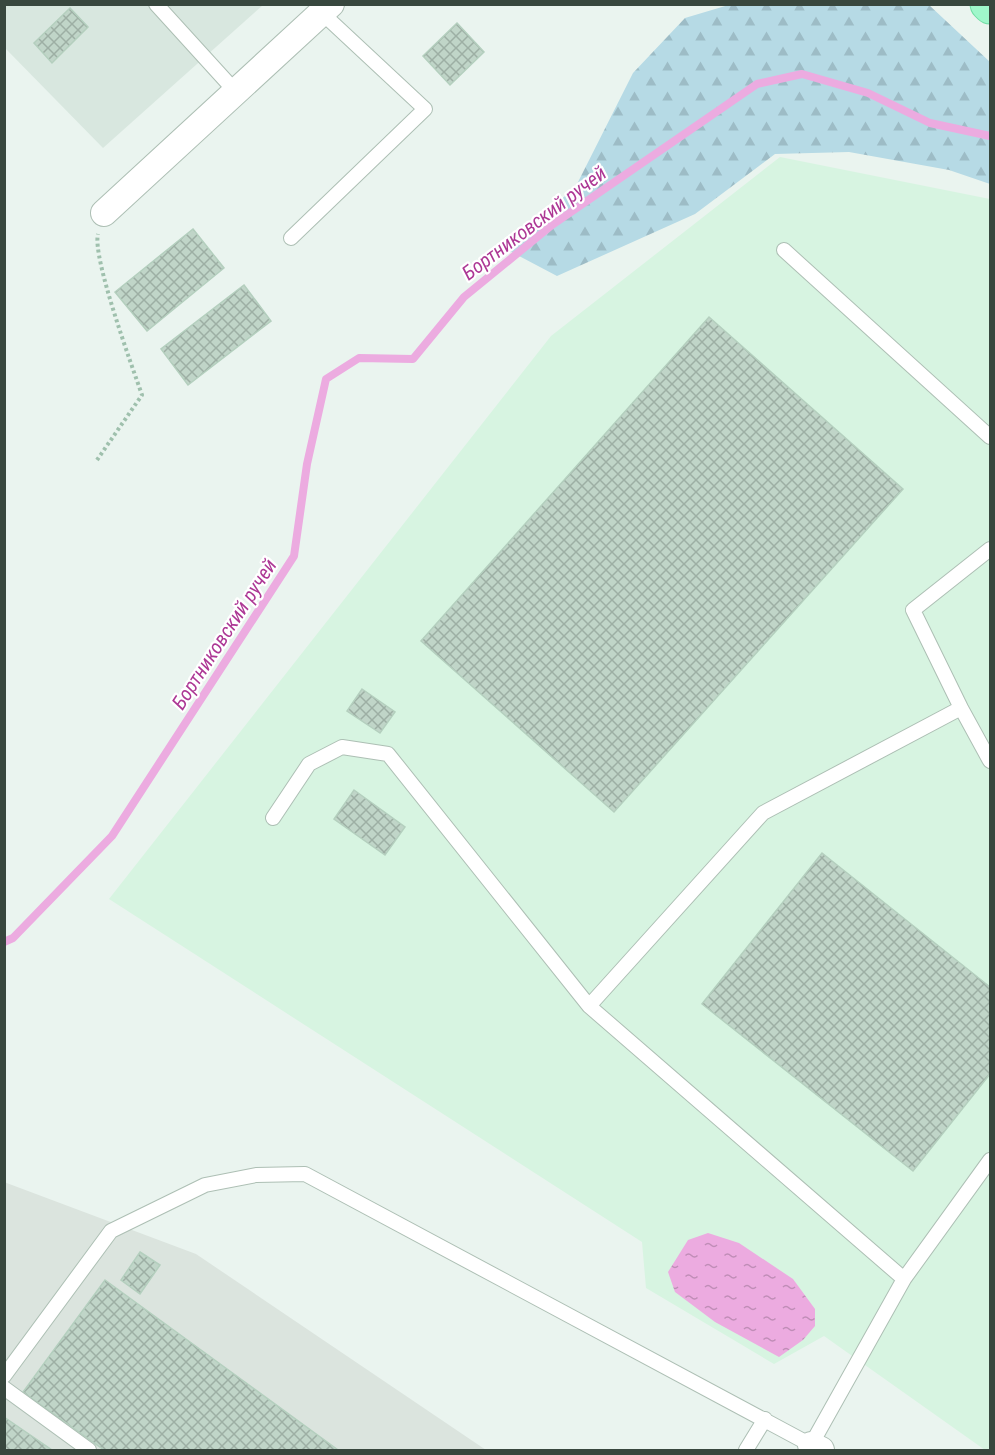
<svg xmlns="http://www.w3.org/2000/svg" width="995" height="1455" viewBox="0 0 995 1455" font-family="'Roboto Condensed',sans-serif">
<style>
.residential{fill:#d8e7df}
.commercial{fill:#d7f4e1}
.industrial{fill:#dbe4de}
.forest{fill:url(#forest-firs)}
.water{fill:url(#water-ripples)}
.lines{fill:none;stroke-linecap:round;stroke-linejoin:round}
.stream{stroke:#ecabe0;stroke-width:8}
.building{fill:url(#building-cross-hatch);stroke:#b4cfbe;stroke-width:1.5}
.service-casing{stroke:#adbfb4;stroke-width:16}
.minor-casing{stroke:#adbfb4;stroke-width:28}
.primary-casing{stroke:#70dca4;stroke-width:35}
.path{stroke:#9fc0ad;stroke-width:4;stroke-dasharray:3 3;stroke-linecap:butt}
.service{stroke:#fff;stroke-width:14}
.minor{stroke:#fff;stroke-width:26}
.primary{stroke:#9ff7cb;stroke-width:33}
.labels{text-anchor:middle;dominant-baseline:central;stroke-width:4.5;stroke-linejoin:round;paint-order:stroke}
.water-label{font-size:20px;font-style:italic;fill:#ad3895;stroke:#fff}
</style>
<defs>
<pattern id="forest-firs" width="22" height="20" patternUnits="userSpaceOnUse" patternTransform="scale(1.5)"><rect width="22" height="20" fill="#b6dae5"/><path d="M5 1l3.5 6h-7zM16 11l3.5 6h-7z" fill="#9dbcc6"/></pattern>
<pattern id="water-ripples" width="26" height="14" patternUnits="userSpaceOnUse" patternTransform="scale(1.5)"><rect width="26" height="14" fill="#ecabe0"/><path d="M2 4q2-2 4 0t4 0M15 11q2-2 4 0t4 0" fill="none" stroke="#c08db7"/></pattern>
<pattern id="building-cross-hatch" width="8" height="8" patternUnits="userSpaceOnUse" patternTransform="scale(1.5)"><rect width="8" height="8" fill="#c0d5c8"/><path d="M0 0l8 8M0 8l8-8" fill="none" stroke="#9dafa4"/></pattern>
</defs>
<rect width="100%" height="100%" fill="#eaf4ef"/>
<path class="residential" d="M4 5H263L103 148 5 48Z"/>
<path class="commercial" d="M780 157 990 199V1450H985L824 1336 774 1364 646 1288 642 1242 109 899 551 336Z"/>
<path class="industrial" d="M4 1182 196 1254 486 1450H5Z"/>
<path class="forest" d="M732 4 929 5 990 62V184L949 170 849 152 775 154 695 214 557 276 502 247 575 188 633 73 685 18Z"/>
<path class="water" d="M708 1233 739 1243 793 1279 815 1309V1326L803 1340 779 1357 715 1322 675 1292 668 1272 688 1240Z"/>
<g class="lines">
<path class="stream" d="M4 942 13 938 112 836 294 556 307 464 326 379 359 358 413 359 464 297 552 225 757 84 802 74 868 93 930 123 990 136"/>
</g>
<path class="building" d="M70 8 88 27 52 63 34 43Z
M457 23 484 52 450 85 423 56Z
M193 229 224 268 147 331 115 292Z
M244 285 271 321 188 385 161 349Z
M709 317 903 489 614 812 421 641Z
M362 689 395 712 380 733 347 711Z
M354 790 405 827 385 855 334 819Z
M822 853 990 987V1074L913 1171 702 1004Z
M140 1252 160 1265 140 1294 121 1280Z
M105 1280 338 1450H104L23 1392Z
M4 1417 52 1450H4Z"/>
<g class="lines">
<defs>
<path id="service" d="M156 4 236 92
M291 238 425 109 322 13
M784 250 990 437
M990 549 913 610 961 708 990 761
M273 818 309 764 342 747 388 754 589 1006 904 1279
M589 1006 763 813 961 708
M4 1376 111 1231 205 1185 256 1175 305 1174 811 1445 904 1279 990 1160
M4 1388 89 1450
M746 1450 765 1419"/>
<path id="minor" d="M104 213 331 4
M811 1445 821 1450"/>
<path id="primary" d="M987 4 990 7"/>
</defs>
<use href="#service" class="service-casing"/>
<use href="#minor" class="minor-casing"/>
<use href="#primary" class="primary-casing"/>
<path class="path" d="M97 460 142 395C132 366 92 257 98 234"/>
<use href="#service" class="service"/>
<use href="#minor" class="minor"/>
<use href="#primary" class="primary"/>
</g>
<g class="labels">
<g class="water-label">
<text transform="translate(534 223) rotate(-37)">Бортниковский ручей</text>
<text transform="translate(224 634) rotate(-57)">Бортниковский ручей</text>
</g>
</g>
<rect width="995" height="1455" fill="none" stroke="#38473e" stroke-width="12"/>
</svg>
